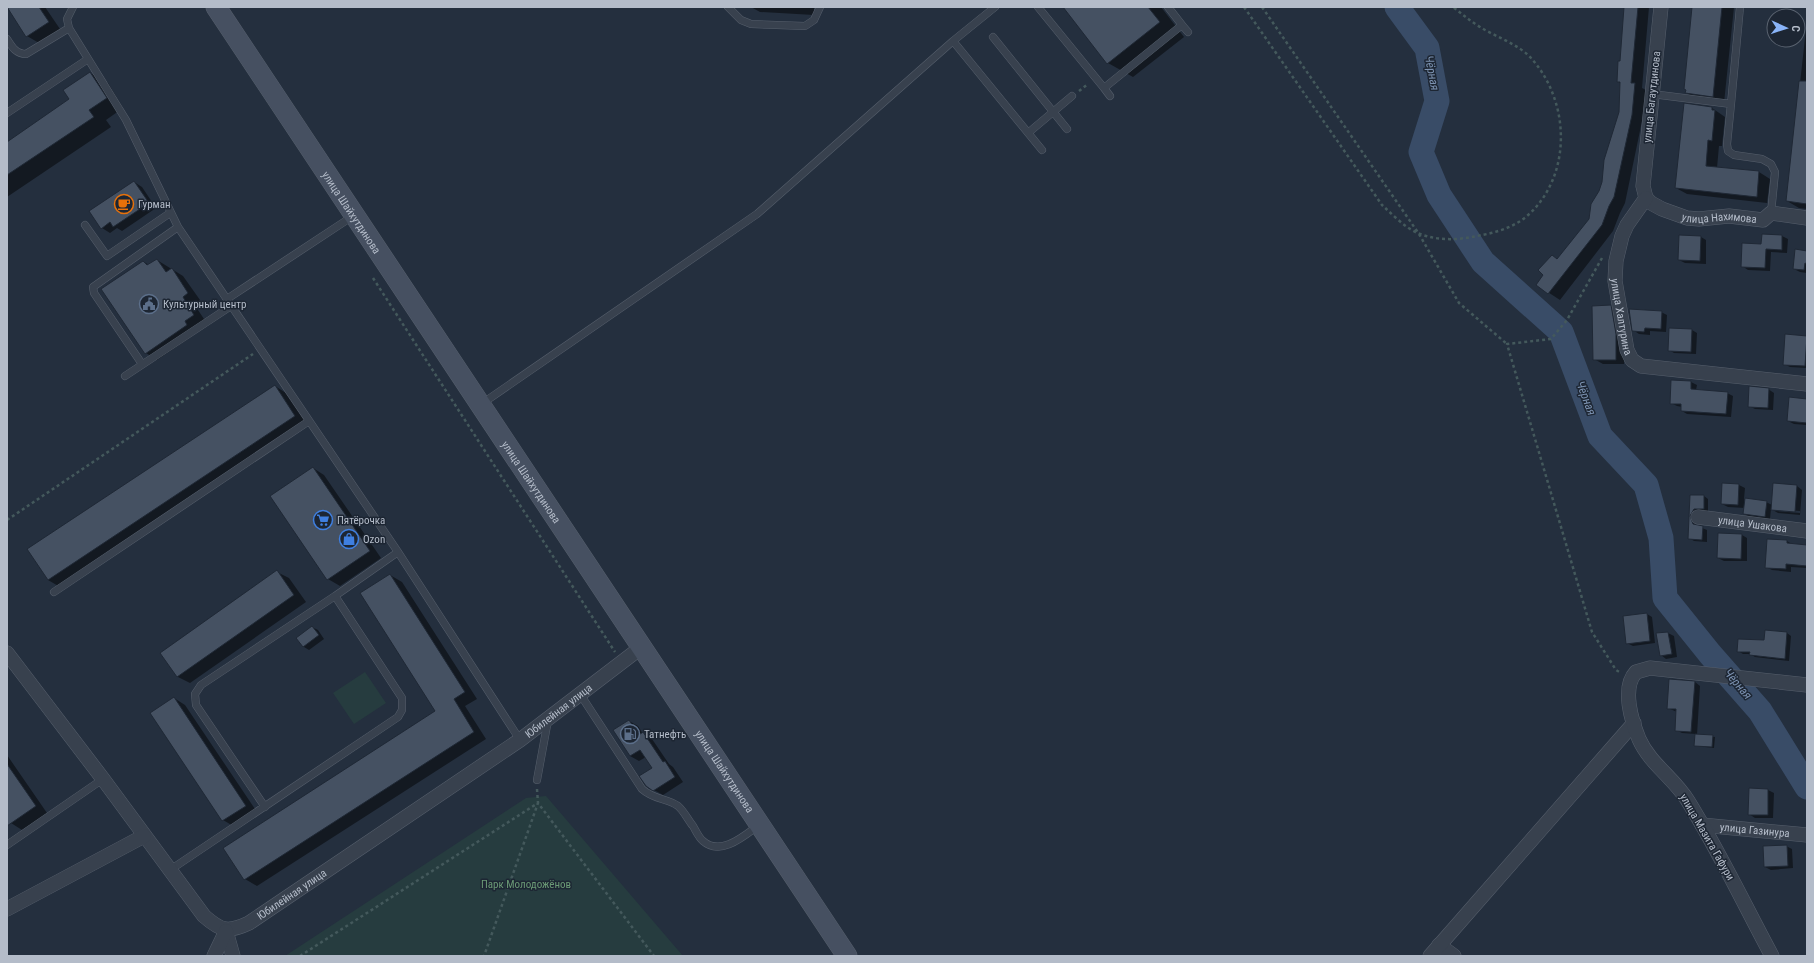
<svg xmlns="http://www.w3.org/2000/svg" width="1814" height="963" viewBox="0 0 1814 963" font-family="'Roboto Condensed',sans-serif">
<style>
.green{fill:#263c3f}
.shadow{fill:#0007;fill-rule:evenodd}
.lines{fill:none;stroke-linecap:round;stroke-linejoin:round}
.river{stroke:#394c67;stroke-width:25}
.building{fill:#455162;stroke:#1f2835}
.service-casing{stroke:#565f6c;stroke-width:8}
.minor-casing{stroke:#565f6c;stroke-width:15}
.secondary-casing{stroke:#565f6c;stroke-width:21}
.path{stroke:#44595c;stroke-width:2.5;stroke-dasharray:3 3;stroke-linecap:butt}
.service{stroke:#38414e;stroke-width:7}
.minor{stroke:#38414e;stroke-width:14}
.secondary{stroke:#465061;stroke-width:20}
.labels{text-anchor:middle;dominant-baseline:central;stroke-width:3;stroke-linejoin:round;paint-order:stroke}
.street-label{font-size:11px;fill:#b4bcc9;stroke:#1d2633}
.poi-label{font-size:11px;fill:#b4bcc9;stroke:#1d2633;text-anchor:start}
.park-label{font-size:11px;fill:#6b9a76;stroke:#1d2633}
.water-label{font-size:12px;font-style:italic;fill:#7c92b1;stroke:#1d2633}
</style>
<rect width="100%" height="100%" fill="#242f3e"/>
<path class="green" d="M365 672 386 703 354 724 333 693Z
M546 796 683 956H285L526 798Z"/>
<path class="shadow" d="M7 7H45L60 29 39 43 27 36Z
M751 7H814V15L760 12Z
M1064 7H1161L1184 37 1133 77 1108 63Z
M1625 7H1649L1642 88 1646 90 1642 121 1625 203 1620 213 1613 231 1560 300 1537 285 1590 219 1600 192 1620 112 1621 84 1618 81 1621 62Z
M1693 7H1734L1724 103 1698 99 1686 93Z
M1807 20V209L1799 208 1787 201Z
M90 73 108 83 123 108 106 120 111 127 7 197V143L71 100Z
M1712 108 1725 117 1722 146H1719L1717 168 1759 172 1770 179 1767 203 1687 194 1676 188Z
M134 182 142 187 156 208 122 231 117 228 110 233 102 228Z
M1763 235 1782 236 1788 239 1787 253 1771 252 1770 271 1748 270 1742 266 1762 245Z
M1701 237 1706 240V264L1685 263 1679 260Z
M1807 252V273L1800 272 1794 269Z
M157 260 183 276 200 300 194 304 206 322 196 328 198 332 157 360 146 353 144 262 149 265Z
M1610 306 1619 312 1624 339V364H1603L1594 359Z
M1661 312 1667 315 1666 332 1650 331V335L1639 334 1633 330Z
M1692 330 1697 333 1696 354 1674 353 1669 350Z
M1807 337V368L1790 367 1784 364Z
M1691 382 1697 385 1696 390 1727 393 1733 396 1731 417 1687 414 1682 411V407L1677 406 1671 403Z
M275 386 286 393 306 423 60 587 48 580Z
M1768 389 1774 393 1773 410 1755 409 1749 406Z
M1807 400V425L1794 424 1788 421Z
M313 468 324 475 381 558 340 586 328 579 272 496Z
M1723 484 1739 485 1745 488 1744 499 1766 502 1772 505 1797 486 1802 490 1800 515 1778 513 1771 509 1770 519 1750 517 1744 514 1745 508 1728 507 1722 504ZM1776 509 1800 511V513L1776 511Z
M1691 496H1704L1708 499V511H1699L1694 519 1697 526 1707 530V542L1694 541 1689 538Z
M1742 535 1747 538V561H1724L1718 558Z
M1787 541 1793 545 1807 546V568L1791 567V572L1772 570 1766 567Z
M277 572 289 578 306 602 190 683 178 677 161 653Z
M390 575 402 582 477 699 465 706 486 739 257 886 245 879 437 711Z
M1647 614 1652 617 1655 643 1633 646 1627 643Z
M312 627 318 630 324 639 309 650 304 647 297 638Z
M1668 633 1674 636 1677 657 1666 659 1661 655Z
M1787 633 1791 636 1789 661 1755 657 1750 654H1743L1738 651Z
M1695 682 1700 686 1697 735 1715 737 1714 748 1697 746 1695 745 1696 734 1682 733 1676 730 1677 712 1668 708Z
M174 698 185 705 257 812 235 827 223 820Z
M629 721 638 726 643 734 652 739 669 764 673 767 683 782 663 795 654 790 653 768 646 757 639 761 630 756Z
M7 755 47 813 22 830 11 823 7 818Z
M1768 790 1774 793 1773 818H1755L1749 814Z
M1786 846 1792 849 1793 868 1771 870 1765 867Z"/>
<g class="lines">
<path class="river" d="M1397 7 1427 48 1437 101 1421 152 1439 195 1483 262 1561 332 1600 436 1646 485 1661 538 1665 598 1710 654 1760 711 1807 787"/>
</g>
<path class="building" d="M7 7H39L49 22 26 37Z
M1063 7H1148L1160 22 1107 64Z
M1624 7H1638L1631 83H1635L1632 115 1614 197 1609 206 1602 225 1548 294 1536 285 1543 275 1538 270 1552 255 1557 259 1589 219 1591 204 1599 191 1602 182 1604 160 1619 112 1620 82H1617L1618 61H1620Z
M1692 7H1722L1713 97 1685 93 1686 90 1684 89Z
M90 72 107 98 89 110 94 117 7 175V142L69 99 63 90Z
M1799 81H1807V204L1786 201Z
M1684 103 1712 107V110H1715L1712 141 1708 140 1706 166 1759 171 1757 197 1675 188Z
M134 181 149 203 113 227 110 222 101 229 89 211Z
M1762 234 1782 235V250L1766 249 1765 268 1741 267 1742 243 1761 244Z
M1679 235 1701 236 1700 261 1678 260Z
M1795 249 1807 251V264L1805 263 1804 270 1793 269Z
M157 259 166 272 172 268 188 293 183 297 194 315 185 321 187 325 145 354 101 289 143 261 147 265Z
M1611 305 1616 334V360H1593L1592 306Z
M1629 309 1662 311 1661 329 1645 328 1644 332 1632 331Z
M1669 328 1692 329 1691 352 1668 351Z
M1785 334 1807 336 1805 366 1783 365Z
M1671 380 1691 381V389L1728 392 1726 414 1681 411V404H1670Z
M275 385 295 416 48 580 27 549Z
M1749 386 1769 388 1768 408 1748 407Z
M1789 397 1807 399V423L1787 421Z
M313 467 370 551 327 580 270 496Z
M1722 483 1739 484 1738 505 1721 504Z
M1773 483 1797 485 1795 512 1771 510Z
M1690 495H1704V509H1694L1690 516 1693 524 1703 526 1702 540 1688 539Z
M1745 498 1767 501 1765 517 1743 514Z
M1718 533 1742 534 1741 559 1717 558Z
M1767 539 1787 540V543L1807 545V566L1786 564V569L1765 568Z
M277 570 294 595 177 677 160 653Z
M390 574 465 692 454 699 474 732 244 880 223 848 435 711 360 593Z
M1647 613 1650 641 1626 644 1623 616Z
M312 626 319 635 303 647 296 638Z
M1765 630 1787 632 1785 659 1749 655 1750 652H1737L1738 639 1764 640Z
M1668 632 1672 654 1660 656 1656 633Z
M1669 679 1695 681 1691 732 1675 731 1676 709H1667Z
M174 697 246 806 222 821 150 713Z
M629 720 639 735 643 732 663 762 665 761 675 777 653 791 646 786 639 776 652 768 640 750 630 756 613 730Z
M1695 734 1713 735 1712 747 1694 746Z
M7 764 36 806 7 826Z
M1749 788 1768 789V815H1748Z
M1787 845 1788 866 1764 867 1763 846Z"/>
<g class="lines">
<defs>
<path id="service" d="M73 7 67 19 69 28 126 120 178 227 398 552 520 740
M728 7 741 20 751 24 805 26 814 20 820 7
M1038 7 1104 88 1182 25 1168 7
M1182 25 1188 32
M993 37 1067 129
M7 39C12 47 16 54 26 54L69 28
M953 41 1042 150
M1104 88 1110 96
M1652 94 1731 104 1740 7
M1731 104 1727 144 1728 151 1734 155 1762 159 1771 164 1775 172 1771 213
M7 113 88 59
M1028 133 1072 96
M85 225 107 256 170 213
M227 299 353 216
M142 364 94 293 93 287 178 227
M125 376 231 306
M480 405 757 214 953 41 995 7
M54 592 309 421
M580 694 642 789C654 800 667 798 678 806 684 811 688 820 693 826 696 831 699 838 703 841 721 857 745 835 759 825
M537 780 548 720
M265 807 196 705 195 694 201 685 335 596
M7 845 103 779
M170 870 398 717 402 710V698L335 596 398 552"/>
<g id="minor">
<path id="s1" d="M1661 7 1643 186 1646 198 1651 203 1662 209 1687 218 1699 219 1729 216 1763 220 1771 213 1807 218"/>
<path id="s2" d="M1646 198 1627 225 1622 236 1616 261 1615 281 1627 350 1632 360 1641 366 1807 384"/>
<path id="s3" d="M1698 517 1807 531"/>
<path id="s4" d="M7 653 103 779 204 916C221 931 228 933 249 923L520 740 643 646"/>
<path id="s5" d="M1702 825 1807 835"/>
<path d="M7 909 144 836"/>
<path d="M226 931 233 956"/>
<path d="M1439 945 1454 956"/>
<path d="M214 956 226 931"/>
<path d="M1430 956 1634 723"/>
<path d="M1772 956C1744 904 1719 851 1688 801 1674 778 1650 764 1639 739 1632 722 1621 688 1636 672L1650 668 1807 685"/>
</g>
<g id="secondary">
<path id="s6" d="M216 7C424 325 638 639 847 956"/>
</g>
</defs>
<use href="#service" class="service-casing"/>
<use href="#minor" class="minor-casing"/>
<use href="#secondary" class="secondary-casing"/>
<path class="path" d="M1244 7 1382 205C1393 215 1406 229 1420 234 1439 241 1458 240 1477 236 1494 233 1513 228 1527 216 1572 177 1571 102 1531 58 1518 44 1496 37 1480 27 1470 21 1462 14 1453 7
M1262 7 1419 234 1459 303 1507 344
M1079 91 1088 84
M1602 258 1567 320 1551 339 1507 344 1592 632 1616 670 1621 673
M373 278 615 652
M7 520 253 354
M537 789 538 803 654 956
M300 956 538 803 484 956"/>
<use href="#service" class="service"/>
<use href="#minor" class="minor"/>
<use href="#secondary" class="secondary"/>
</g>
<defs>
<symbol id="cafe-ring" viewBox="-11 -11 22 22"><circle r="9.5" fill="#1d2633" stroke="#e8710a" stroke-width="1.5"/><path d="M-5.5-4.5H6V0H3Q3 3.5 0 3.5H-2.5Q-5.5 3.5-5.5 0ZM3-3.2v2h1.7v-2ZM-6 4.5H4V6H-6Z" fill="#e8710a"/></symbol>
<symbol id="civic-ring" viewBox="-11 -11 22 22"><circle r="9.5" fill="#1d2633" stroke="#5c6f8a" stroke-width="1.5"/><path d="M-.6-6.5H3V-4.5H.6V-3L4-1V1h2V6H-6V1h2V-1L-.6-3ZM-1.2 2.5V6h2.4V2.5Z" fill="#5c6f8a"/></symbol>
<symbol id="supermarket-ring" viewBox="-11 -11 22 22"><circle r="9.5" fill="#1d2633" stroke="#3f7fe0" stroke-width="1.5"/><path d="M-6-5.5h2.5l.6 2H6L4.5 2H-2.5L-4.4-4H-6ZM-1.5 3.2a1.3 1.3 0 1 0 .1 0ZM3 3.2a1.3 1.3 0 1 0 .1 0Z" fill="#3f7fe0"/></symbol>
<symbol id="shop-ring" viewBox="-11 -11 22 22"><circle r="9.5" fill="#1d2633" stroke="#3f7fe0" stroke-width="1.5"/><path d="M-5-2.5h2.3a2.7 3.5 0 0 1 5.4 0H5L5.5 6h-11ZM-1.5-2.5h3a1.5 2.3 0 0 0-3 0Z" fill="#3f7fe0"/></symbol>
<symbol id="fuel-ring" viewBox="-11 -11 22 22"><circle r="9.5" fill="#1d2633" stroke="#5c6f8a" stroke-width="1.5"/><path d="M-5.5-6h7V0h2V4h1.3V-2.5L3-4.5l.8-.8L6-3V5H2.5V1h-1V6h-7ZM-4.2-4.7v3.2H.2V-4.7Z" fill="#5c6f8a"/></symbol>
</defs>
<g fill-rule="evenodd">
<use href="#cafe-ring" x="113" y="193" width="22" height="22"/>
<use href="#civic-ring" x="138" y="293" width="22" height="22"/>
<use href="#supermarket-ring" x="312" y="509" width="22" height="22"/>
<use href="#shop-ring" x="338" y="528" width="22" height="22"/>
<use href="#fuel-ring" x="619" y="723" width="22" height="22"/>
</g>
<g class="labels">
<g class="street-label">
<text transform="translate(1652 97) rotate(-84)">улица Багаутдинова</text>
<text stroke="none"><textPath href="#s6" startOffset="246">улица Шайхутдинова</textPath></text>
<text stroke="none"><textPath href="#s1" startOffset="271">улица Нахимова</textPath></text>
<text stroke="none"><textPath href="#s2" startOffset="127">улица Халтурина</textPath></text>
<text stroke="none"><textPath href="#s6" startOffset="570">улица Шайхутдинова</textPath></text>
<text stroke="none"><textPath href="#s3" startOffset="55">улица Ушакова</textPath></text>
<text stroke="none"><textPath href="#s4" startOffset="754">Юбилейная улица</textPath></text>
<text stroke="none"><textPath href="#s6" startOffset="918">улица Шайхутдинова</textPath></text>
<text stroke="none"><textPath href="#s5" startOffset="53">улица Газинура</textPath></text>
<text transform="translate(1707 837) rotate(60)">улица Мазита Гафури</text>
<text stroke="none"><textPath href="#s4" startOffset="430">Юбилейная улица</textPath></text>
</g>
<g class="poi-label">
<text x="138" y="204">Гурман</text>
<text x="163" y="304">Культурный центр</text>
<text x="337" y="520">Пятёрочка</text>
<text x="363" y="539">Ozon</text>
<text x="644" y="734">Татнефть</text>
</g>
<g class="park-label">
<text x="526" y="884">Парк Молодожёнов</text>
</g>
<g class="water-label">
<text transform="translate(1432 73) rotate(79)">Чёрная</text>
<text transform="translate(1586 398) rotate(69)">Чёрная</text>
<text transform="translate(1738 684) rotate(50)">Чёрная</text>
</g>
</g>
<rect width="1814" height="963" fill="none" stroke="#b4bcc9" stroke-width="16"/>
<g transform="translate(1786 28) rotate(93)"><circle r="19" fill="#1d2633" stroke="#59626f"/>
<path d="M0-3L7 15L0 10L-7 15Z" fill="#8ab4f8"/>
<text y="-6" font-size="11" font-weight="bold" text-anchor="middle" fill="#b4bcc9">С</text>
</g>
</svg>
